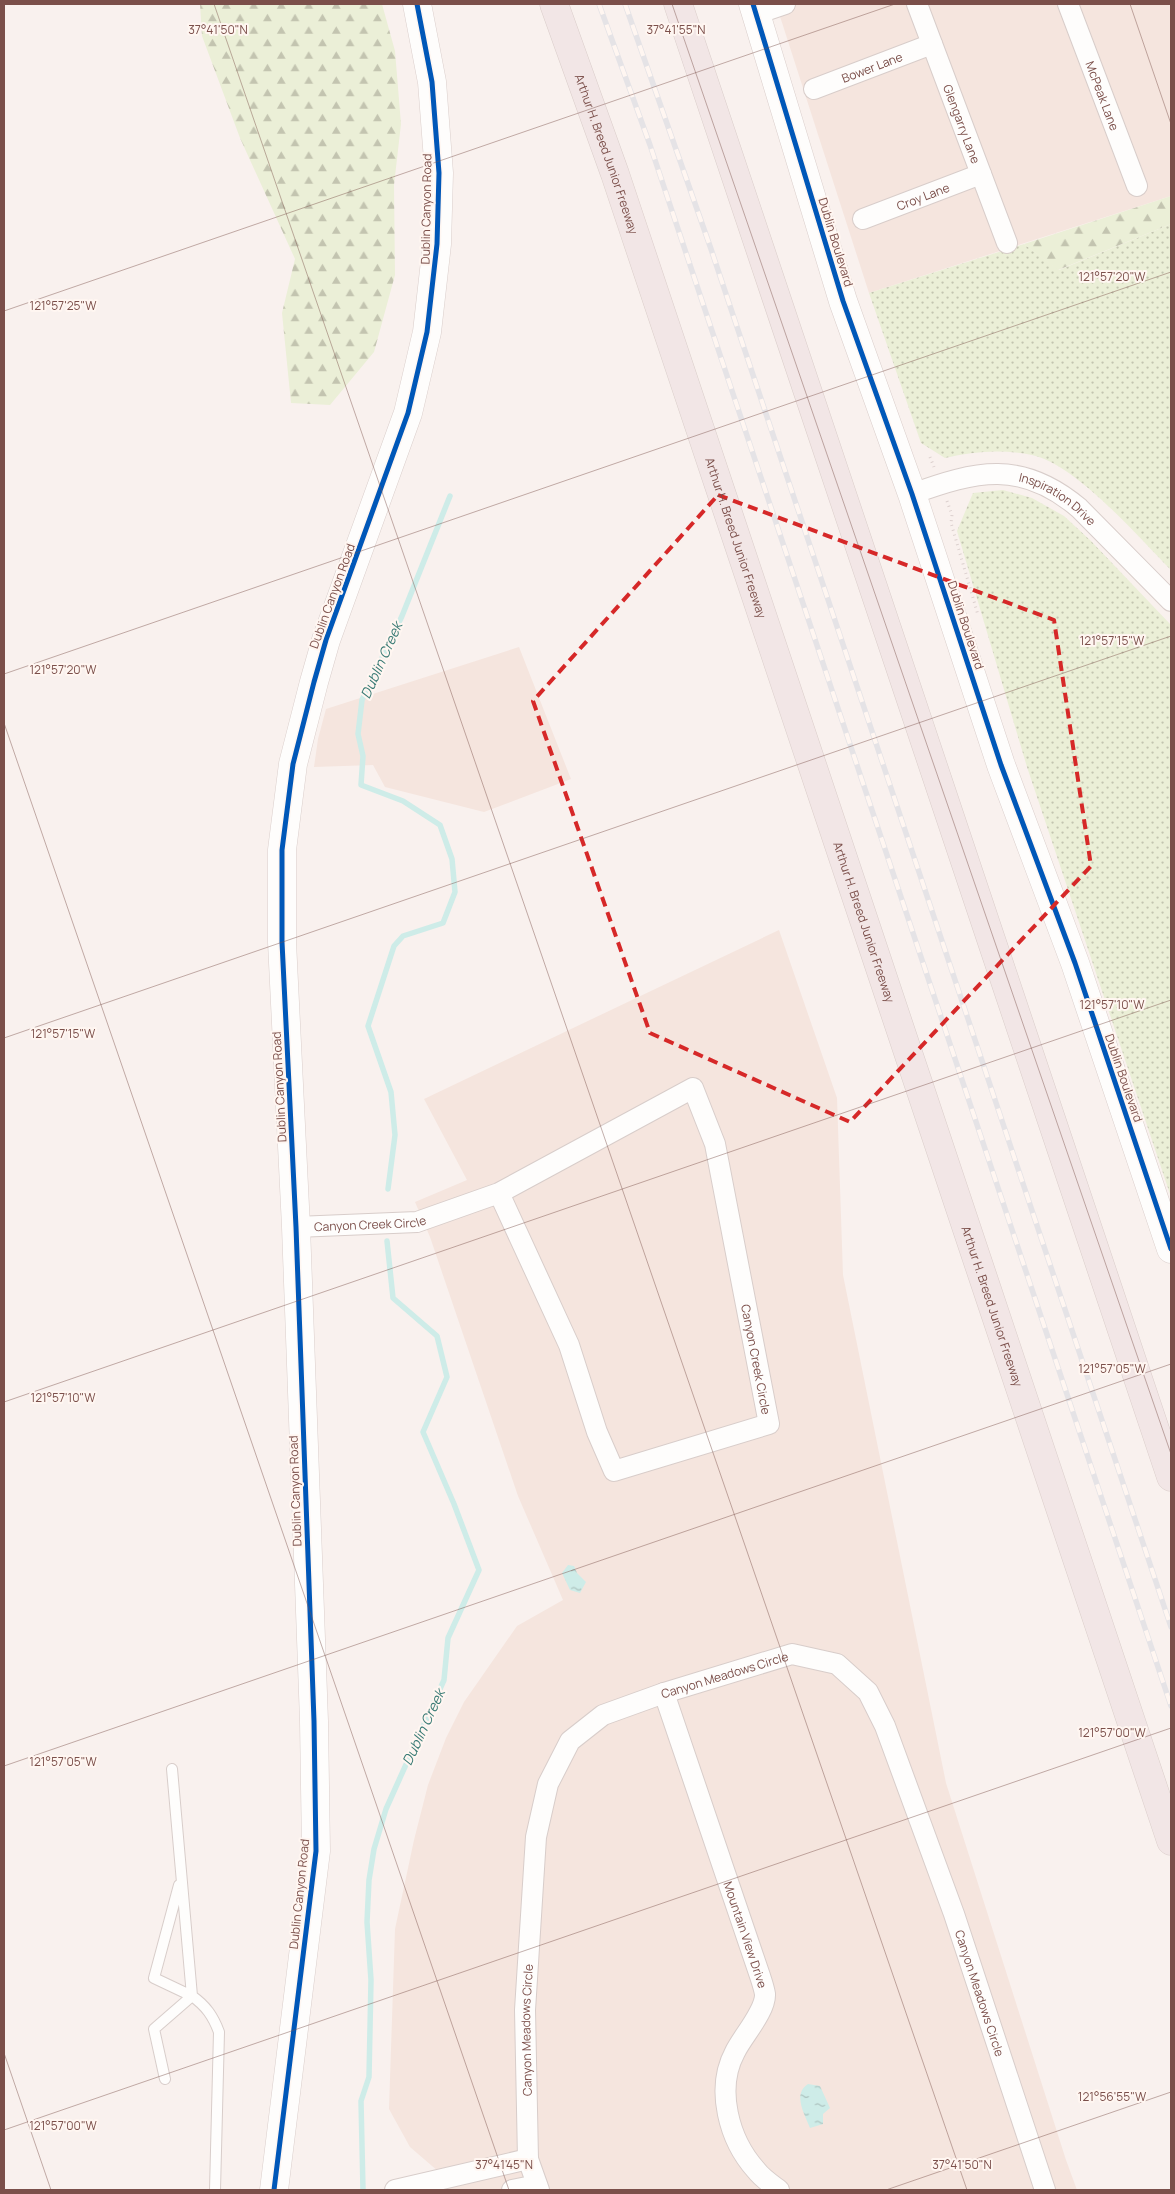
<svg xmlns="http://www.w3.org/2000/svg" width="1175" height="2194" viewBox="0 0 1175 2194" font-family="Manrope,sans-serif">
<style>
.residential{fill:#f5e5de}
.grass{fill:url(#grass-dots)}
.forest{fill:url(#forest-firs)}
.water{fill:url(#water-ripples)}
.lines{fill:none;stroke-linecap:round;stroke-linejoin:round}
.stream{stroke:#ceece8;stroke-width:5.5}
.lane-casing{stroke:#d8cdca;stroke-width:12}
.street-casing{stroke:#d8cdca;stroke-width:22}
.secondary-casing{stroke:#dacecb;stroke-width:29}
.highway-casing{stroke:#dacdca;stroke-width:29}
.path{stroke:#dcd0ce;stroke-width:3;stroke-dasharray:1 4;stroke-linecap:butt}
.lane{stroke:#fefdfc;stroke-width:10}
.street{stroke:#fefdfc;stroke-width:20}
.secondary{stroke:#fefdfc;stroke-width:28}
.highway{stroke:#f2e6e6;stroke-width:28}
.rail-casing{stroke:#e5e3e6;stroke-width:5.5}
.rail{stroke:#fff6f1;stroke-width:4;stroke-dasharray:11;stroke-linecap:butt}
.cycleway-casing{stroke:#fff6f1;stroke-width:8}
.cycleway{stroke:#0057b8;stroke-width:5}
.marked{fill:none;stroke:#d62828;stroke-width:4;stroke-dasharray:10 6;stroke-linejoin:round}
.ticks{fill:none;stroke:#7b4f4a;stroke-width:1;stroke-opacity:0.45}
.labels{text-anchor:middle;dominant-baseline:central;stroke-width:4;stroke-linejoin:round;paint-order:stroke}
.street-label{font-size:12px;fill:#7b4f4a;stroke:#fff6f1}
.water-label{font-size:14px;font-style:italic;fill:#387a74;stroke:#fff6f1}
.ticks-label{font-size:12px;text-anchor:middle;fill:#7b4f4a;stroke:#fff6f1;stroke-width:4;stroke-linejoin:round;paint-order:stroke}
</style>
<defs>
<pattern id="grass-dots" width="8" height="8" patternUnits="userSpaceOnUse" patternTransform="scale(1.25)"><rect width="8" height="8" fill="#ebefd7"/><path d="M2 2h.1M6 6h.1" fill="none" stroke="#c3c4b0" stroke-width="1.8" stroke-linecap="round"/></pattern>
<pattern id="forest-firs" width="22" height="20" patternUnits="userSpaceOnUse" patternTransform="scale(1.25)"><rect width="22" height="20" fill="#ebefd7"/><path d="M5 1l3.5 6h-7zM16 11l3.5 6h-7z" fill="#c3c4b0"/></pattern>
<pattern id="water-ripples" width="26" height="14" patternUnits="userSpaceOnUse" patternTransform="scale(1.25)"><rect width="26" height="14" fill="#ceece8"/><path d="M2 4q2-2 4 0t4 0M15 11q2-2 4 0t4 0" fill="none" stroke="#acc2be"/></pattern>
</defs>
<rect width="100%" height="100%" fill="#f9f1ee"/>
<path class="residential" d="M776 4H1171V196L869 293Z
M519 647 571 779 484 812 385 787 373 765 314 767 318 739 326 709Z
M779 930 837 1098 843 1275 946 1783 1066 2160 1077 2190H445L439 2172 410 2147 389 2109 395 1929 414 1840 428 1785 446 1738 464 1702 517 1626 563 1600 518 1496 430 1237 415 1202 467 1180 424 1099Z"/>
<path class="grass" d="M1171 224V570C1139 538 1076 464 1032 455 1003 449 974 451 945 458L921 443 869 293 1024 244 1059 270Z
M1003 490 1032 498 1064 516 1091 541 1171 625V1197L1027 767 957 531 973 493Z"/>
<path class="forest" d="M200 4H382L395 51 401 124 394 185 395 275 374 352 330 405 291 403 282 313 295 259 240 138 202 36Z
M1171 196V224L1058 270 1024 244Z"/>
<path class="water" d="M568 1565 574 1566 577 1573 586 1582 580 1593 570 1590 562 1573Z
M808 2084 820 2086 830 2108 823 2114V2124L810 2128C805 2115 792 2094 808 2084Z"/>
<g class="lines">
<path class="stream" d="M388 1189 395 1135 391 1092 368 1026 394 946 403 936 443 923 455 892 452 859 440 825 403 801 361 785 363 756 358 734 362 700 402 616 450 496
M363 2190 361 2101 369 2077 371 1980 367 1922 369 1880 374 1849 386 1809 444 1680 448 1638 479 1570 454 1504 423 1432 447 1377 437 1336 393 1298 387 1241"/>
<defs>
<path id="lane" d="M172 1769 192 1996C206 2006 213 2016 219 2032L215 2190
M165 2079 154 2029 192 1996 154 1978 179 1885"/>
<g id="street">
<path id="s1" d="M917 4 1007 243"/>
<path id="s2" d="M1068 4 1137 186"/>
<path d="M756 14 785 4"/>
<path id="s3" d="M814 89 932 44"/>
<path id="s4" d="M863 219 981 174"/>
<path id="s5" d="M912 494C976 471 1021 459 1079 508L1171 601"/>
<path id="s6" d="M296 1227 417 1222 499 1193 693 1088 715 1144 769 1424 614 1471 597 1432 569 1345 499 1193"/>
<path id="s7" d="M664 1693 760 1976C762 1982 764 1988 765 1994 766 2011 742 2037 735 2052 715 2089 729 2140 756 2170 762 2178 771 2184 779 2190"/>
<path d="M395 2190 528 2159"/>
<path d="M512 2190 537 2185"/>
<path id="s8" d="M539 2190 528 2159 525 2010 536 1837 548 1784 570 1741 603 1715 664 1693 792 1654 837 1664 868 1692 885 1726 954 1914 1045 2190"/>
</g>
<path id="secondary" d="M753 4 843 301 912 494 1001 765 1075 963 1171 1249
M274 2190 316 1851 314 1721 296 1227 282 942V850L293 764 314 682 326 640 408 413 427 332 437 244 439 173 432 82 417 4"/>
<g id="highway">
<path id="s9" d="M554 4 615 174 1171 1841"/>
<path d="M678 4 1171 1477"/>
</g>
</defs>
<use href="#lane" class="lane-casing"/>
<use href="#street" class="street-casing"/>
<use href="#secondary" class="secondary-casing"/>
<use href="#highway" class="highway-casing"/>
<path class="path" d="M930 457 934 467
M947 501 952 515 951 523 978 615"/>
<use href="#lane" class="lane"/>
<use href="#street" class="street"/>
<use href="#secondary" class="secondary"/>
<use href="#highway" class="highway"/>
<defs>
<path id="rail" d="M599 4 650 145 1171 1706
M625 4 711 249 1171 1627"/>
</defs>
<use href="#rail" class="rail-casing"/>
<use href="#rail" class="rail"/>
<defs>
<path id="cycleway" d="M753 4 843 301 912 494 1001 765 1075 963 1171 1249
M274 2190 316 1851 314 1721 296 1227 282 942V850L293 764 314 682 326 640 408 413 427 332 437 244 439 173 432 82 417 4"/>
</defs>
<use href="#cycleway" class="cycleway-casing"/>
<use href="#cycleway" class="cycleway"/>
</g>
<path class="marked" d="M718 495 1054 620 1091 866 850 1122 650 1033 533 701Z"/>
<path class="ticks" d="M214 4 967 2190M672 4 1171 1454M1130 4 1171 124M4 311 895 4M4 674 1171 272M4 723 509 2190M4 1038 1171 636M4 1402 1171 1000M4 1766 1171 1364M4 2053 51 2190M4 2130 1171 1728M886 2190 1171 2092"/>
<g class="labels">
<g class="street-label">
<text stroke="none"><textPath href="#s3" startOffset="62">Bower Lane</textPath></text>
<text stroke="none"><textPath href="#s2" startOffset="98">McPeak Lane</textPath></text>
<text stroke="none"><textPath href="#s1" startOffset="128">Glengarry Lane</textPath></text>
<text stroke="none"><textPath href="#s9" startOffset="159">Arthur H. Breed Junior Freeway</textPath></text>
<text stroke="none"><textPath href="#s4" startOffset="64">Croy Lane</textPath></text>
<text transform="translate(426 209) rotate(-89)">Dublin Canyon Road</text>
<text transform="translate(836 242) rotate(73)">Dublin Boulevard</text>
<text stroke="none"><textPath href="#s5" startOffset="155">Inspiration Drive</textPath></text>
<text stroke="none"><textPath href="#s9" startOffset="564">Arthur H. Breed Junior Freeway</textPath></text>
<text transform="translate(332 596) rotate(-70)">Dublin Canyon Road</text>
<text transform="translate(966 625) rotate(72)">Dublin Boulevard</text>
<text stroke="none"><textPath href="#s9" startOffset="969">Arthur H. Breed Junior Freeway</textPath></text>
<text transform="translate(1124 1078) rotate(71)">Dublin Boulevard</text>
<text transform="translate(279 1087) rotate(-93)">Dublin Canyon Road</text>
<text stroke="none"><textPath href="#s6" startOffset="74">Canyon Creek Circle</textPath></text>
<text stroke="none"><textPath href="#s9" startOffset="1374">Arthur H. Breed Junior Freeway</textPath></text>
<text stroke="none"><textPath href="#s6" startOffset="708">Canyon Creek Circle</textPath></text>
<text transform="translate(295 1491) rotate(-92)">Dublin Canyon Road</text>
<text stroke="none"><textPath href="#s8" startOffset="628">Canyon Meadows Circle</textPath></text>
<text transform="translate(299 1894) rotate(-84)">Dublin Canyon Road</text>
<text stroke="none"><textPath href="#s7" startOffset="255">Mountain View Drive</textPath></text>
<text stroke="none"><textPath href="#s8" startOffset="1108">Canyon Meadows Circle</textPath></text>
<text stroke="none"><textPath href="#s8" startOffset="162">Canyon Meadows Circle</textPath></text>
</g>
<g class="water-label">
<text transform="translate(381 660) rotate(-66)">Dublin Creek</text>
<text transform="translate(423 1727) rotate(-65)">Dublin Creek</text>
</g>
</g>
<g class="ticks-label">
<text x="218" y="34">37°41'50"N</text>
<text x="676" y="34">37°41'55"N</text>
<text x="1112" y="281">121°57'20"W</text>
<text x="63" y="310">121°57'25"W</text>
<text x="1112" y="645">121°57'15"W</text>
<text x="63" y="674">121°57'20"W</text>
<text x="1112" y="1009">121°57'10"W</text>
<text x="63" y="1038">121°57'15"W</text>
<text x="1112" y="1373">121°57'05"W</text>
<text x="63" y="1402">121°57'10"W</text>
<text x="1112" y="1737">121°57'00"W</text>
<text x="63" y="1766">121°57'05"W</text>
<text x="1112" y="2101">121°56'55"W</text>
<text x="63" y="2130">121°57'00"W</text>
<text x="504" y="2169">37°41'45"N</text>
<text x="962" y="2169">37°41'50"N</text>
</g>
<rect width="1175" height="2194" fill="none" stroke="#7b4f4a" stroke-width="10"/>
</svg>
